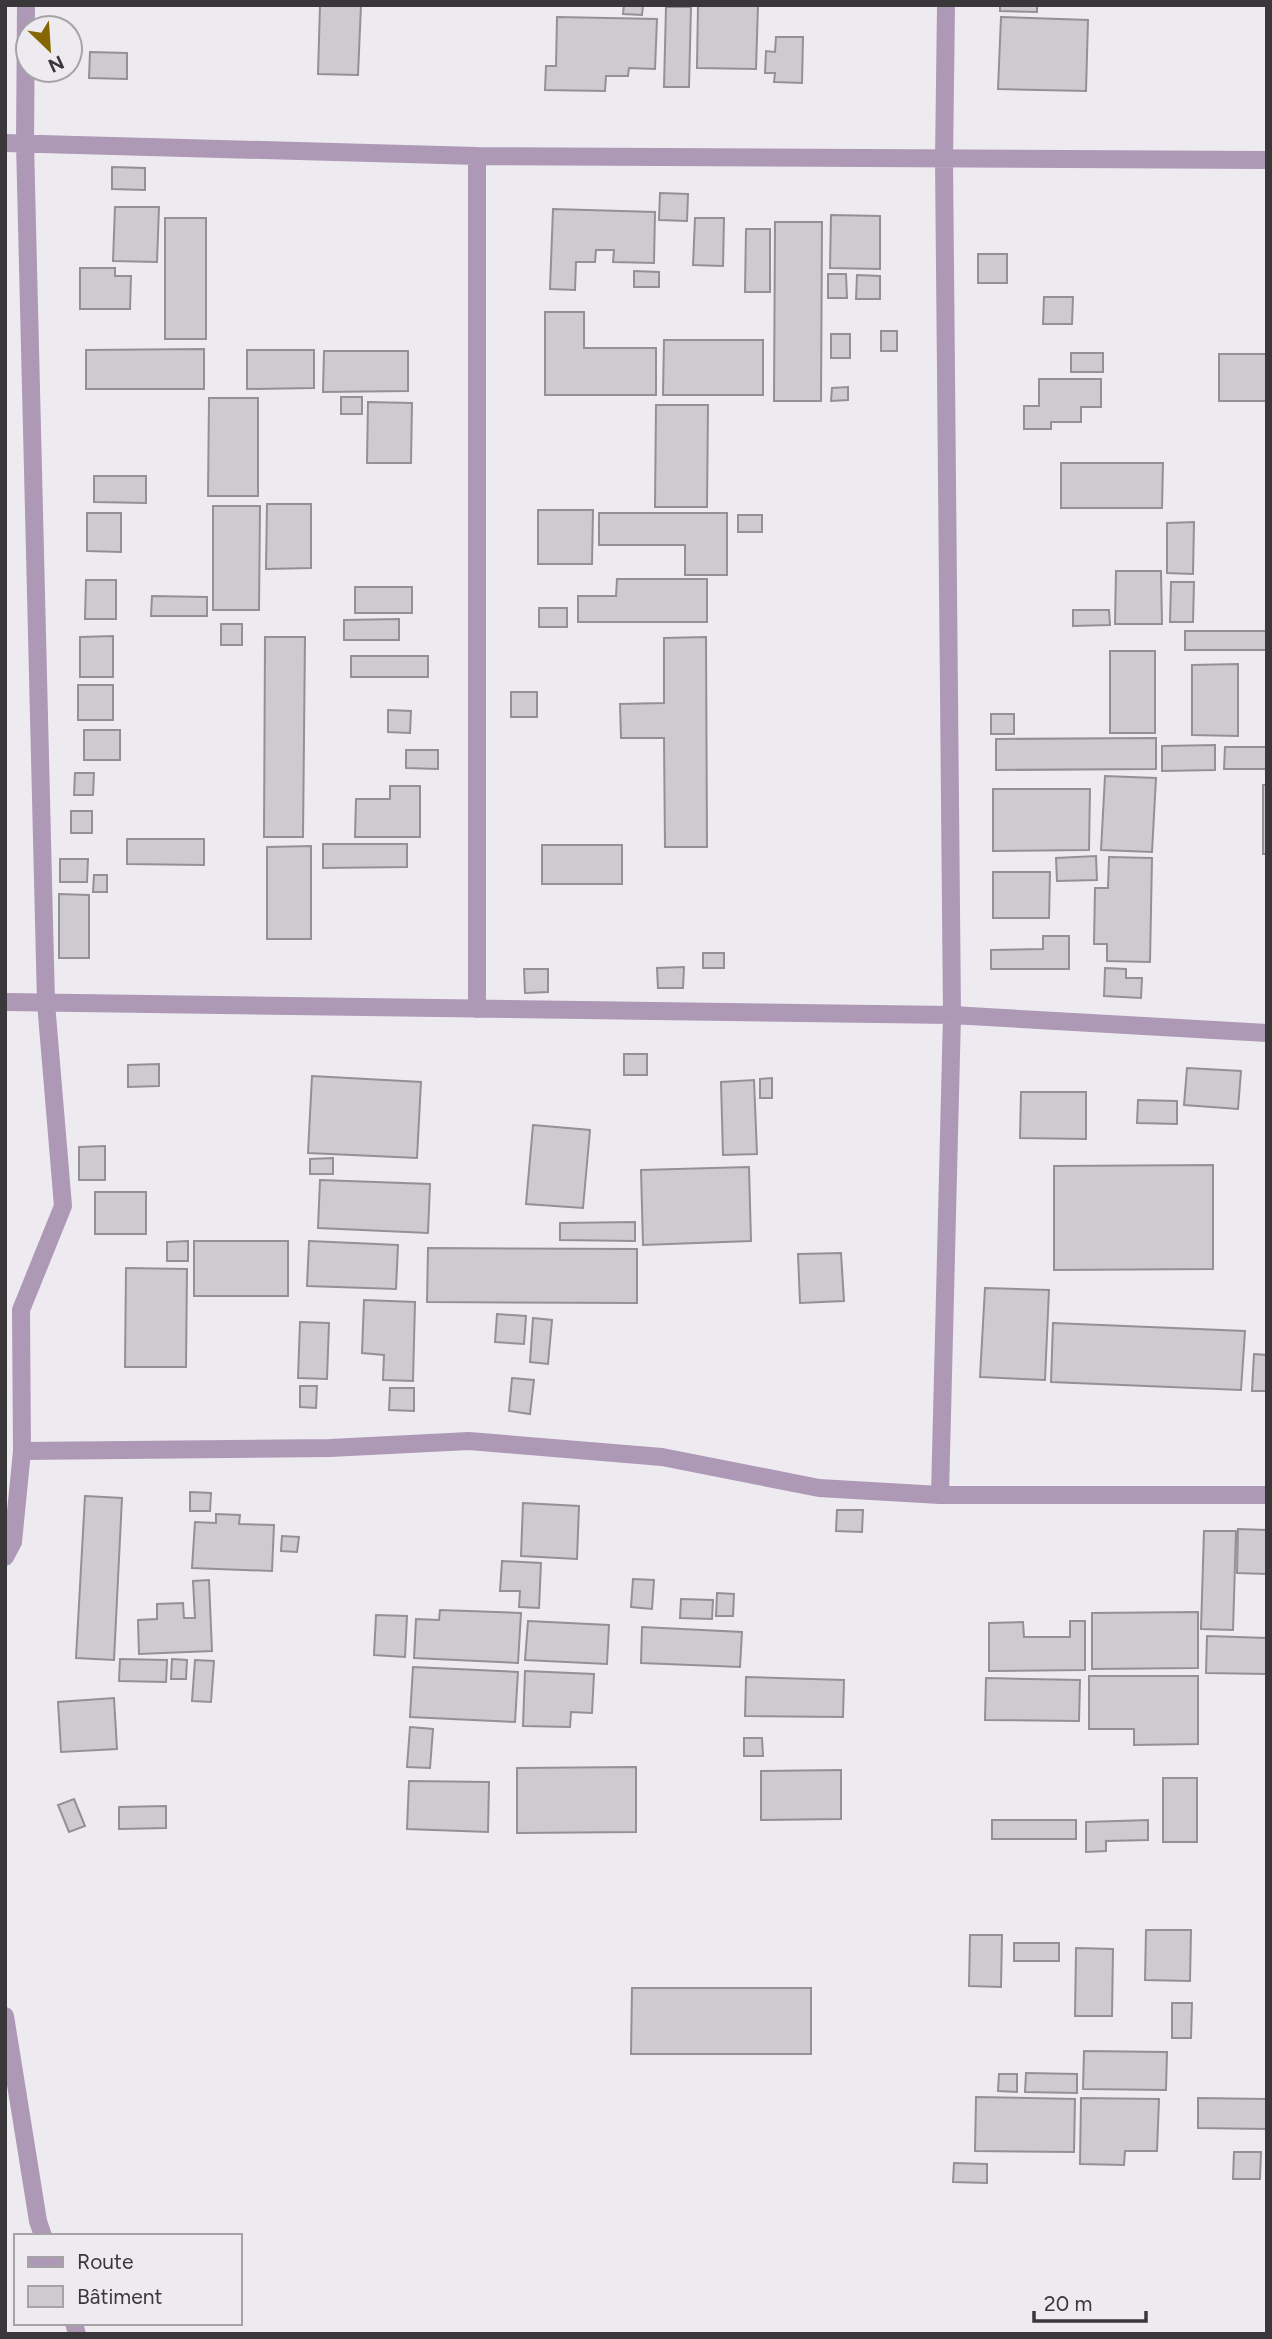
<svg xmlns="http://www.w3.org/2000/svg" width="1272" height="2339" viewBox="0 0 1272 2339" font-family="Figtree,sans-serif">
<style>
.building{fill:#cecbd0;stroke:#949095;stroke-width:2}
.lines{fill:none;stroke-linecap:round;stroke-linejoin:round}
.street{stroke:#ad99b6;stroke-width:18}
</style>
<rect width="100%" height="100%" fill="#eeebf0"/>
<path class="building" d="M320 5H361L358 75 318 74Z
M624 5H643L642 15 623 14Z
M698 5H758L756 69 697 68Z
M1000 5H1037V12L1000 11Z
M666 7H691L689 87H664Z
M557 17 657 19 655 69 629 68 628 76H606L605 91 545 90 546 66H556Z
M1001 17 1088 20 1086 91 998 89Z
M776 37H803L802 83 774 82 775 73H765L766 51 775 52Z
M90 52 127 53V79L89 78Z
M112 167 145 168V190L112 189Z
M660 193 688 194 687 221 659 220Z
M115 207H159L157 262 113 261Z
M553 209 655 212 654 263 613 262 614 250H596L595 262H576L575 290 550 289Z
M831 215 880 216V269L830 268Z
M165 218H206V339H165Z
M695 218H724L723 266 693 265Z
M775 222H822L821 401H774Z
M746 229H770V292H745Z
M978 254H1007V283H978Z
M80 268H115V276H131L130 309H80Z
M634 271 659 272V287H634Z
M828 274H846L847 298H828Z
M857 275 880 276V299H856Z
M1044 297H1073L1072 324H1043Z
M545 312H584V348H656V395H545Z
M881 331H897V351H881Z
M831 334H850V358H831Z
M664 340H763V395H663Z
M204 349V389H86V350Z
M247 350H314V388L247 389Z
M324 351H408V391L323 392Z
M1071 353H1103V372H1071Z
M1219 354H1267V401H1219Z
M1039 379H1101V407H1081V422H1051V429H1024V406H1039Z
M848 387V400L831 401 832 388Z
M341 397H362V414H341Z
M209 398H258V496H208Z
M368 402 412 403 411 463H367Z
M656 405H708L707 507H655Z
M1061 463H1163L1162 508H1061Z
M94 476H146V503L94 502Z
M267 504H311V568L266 569Z
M213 506H260L259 610H213Z
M538 510H593L592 564H538Z
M87 513H121V552L87 551Z
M599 513H727V575H685V545H599Z
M738 515H762V532H738Z
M1194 522 1193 574 1167 573V523Z
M1116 571H1161L1162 624H1115Z
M617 579H707V622H578V596H616Z
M86 580H116V619H85Z
M1171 582H1194L1193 622H1170Z
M355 587H412V613H355Z
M152 596 207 597V616H151Z
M539 608H567V627H539Z
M1073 610H1109L1110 625 1073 626Z
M399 619V640H344V620Z
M221 624H242V645H221Z
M1185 631H1267V650H1185Z
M113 636V677H80V637Z
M265 637H305L303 837H264Z
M706 637 707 847H665L664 738H621L620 704 664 703V638Z
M1110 651H1155V733H1110Z
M351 656H428V677H351Z
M1238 664V736L1192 735V665Z
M78 685H113V720H78Z
M511 692H537V717H511Z
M388 710 411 711 410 733 388 732Z
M991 714H1014V734H991Z
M84 730H120V760H84Z
M1156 738V769L996 770V739Z
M1215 745V770L1162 771V746Z
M1225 747H1267V769H1224Z
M406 750H438V769L406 768Z
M75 773H94L93 795H74Z
M1105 776 1156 778 1152 852 1101 850Z
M1263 785H1267V854H1263Z
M390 786H420V837H355L356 799H390Z
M993 789H1090L1089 850 993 851Z
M71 811H92V833H71Z
M127 839H204V865L127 864Z
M323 844H407V867L323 868Z
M542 845H622V884H542Z
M311 846V939H267V847Z
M1096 856 1097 880 1057 881 1056 858Z
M1109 857 1152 858 1150 962 1107 961V944H1094L1095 888H1108Z
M60 859H88L87 882H60Z
M993 872H1050L1049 918H993Z
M94 875H107V892H93Z
M59 894 89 895V958H59Z
M1043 936H1069V969H991V950L1043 949Z
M703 953H724V968H703Z
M684 967 683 988H658L657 968Z
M1105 968 1126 969V978H1142L1141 998 1104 996Z
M524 969H548V992L525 993Z
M624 1054H647V1075H624Z
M159 1064V1086L128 1087V1065Z
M1187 1068 1241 1071 1238 1109 1184 1105Z
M312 1076 421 1082 417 1158 308 1153Z
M772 1078V1098H760V1079Z
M754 1080 757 1154 723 1155 721 1082Z
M1021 1092H1086V1139L1020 1138Z
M1138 1100 1177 1101V1124L1137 1123Z
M533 1125 590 1130 583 1208 526 1204Z
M105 1146V1180H79V1147Z
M333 1158V1174H310V1159Z
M1213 1165V1269L1054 1270V1166Z
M749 1167 751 1241 643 1245 641 1170Z
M320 1180 430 1184 428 1233 318 1228Z
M95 1192H146V1234H95Z
M635 1222V1241L560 1240V1223Z
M188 1241V1261H167V1242Z
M194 1241H288V1296H194Z
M309 1241 398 1245 396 1289 307 1286Z
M428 1248 637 1249V1303L427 1302Z
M841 1253 844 1301 800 1303 798 1254Z
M126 1268 187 1269 186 1367H125Z
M985 1288 1049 1290 1045 1380 980 1377Z
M364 1300 415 1302 413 1381 383 1380 384 1355 362 1353Z
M497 1314 526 1316 524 1344 495 1342Z
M533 1318 552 1320 548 1364 530 1362Z
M300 1322 329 1323 327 1379 298 1378Z
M1053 1323 1245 1331 1241 1390 1051 1382Z
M1254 1354 1267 1355V1391H1252Z
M512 1378 534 1380 530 1414 509 1411Z
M300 1386H317L316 1408 300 1407Z
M390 1388H414V1411L389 1410Z
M190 1492 211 1493 210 1511H190Z
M85 1496 122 1498 114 1660 76 1658Z
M523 1503 579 1506 577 1559 521 1556Z
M837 1510H863L862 1532 836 1531Z
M216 1514 240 1515 239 1524 274 1525 272 1571 192 1568 195 1522 216 1523Z
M1238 1529 1267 1530V1574L1237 1573Z
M1204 1531H1236L1233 1630 1201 1629Z
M282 1536 299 1537 297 1552 281 1551Z
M502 1561 541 1563 539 1608 519 1607 520 1591H500Z
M633 1579 654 1580 652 1609 631 1607Z
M209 1580 212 1651 139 1654 138 1620 157 1619V1604L183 1603 184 1618H195L193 1581Z
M717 1593 734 1594 733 1616H716Z
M681 1599 713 1600 712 1619 680 1618Z
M440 1610 521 1613 518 1663 414 1658 416 1619 439 1620Z
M1198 1612V1668L1092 1669V1613Z
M376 1615 407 1616 405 1657 374 1655Z
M528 1621 609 1625 607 1664 525 1660Z
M1070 1621H1085V1670L989 1671V1623L1023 1622 1024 1637H1070Z
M642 1627 742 1632 740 1667 641 1663Z
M1207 1636 1267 1638V1674L1206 1673Z
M120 1659 167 1660 166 1682 119 1681Z
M172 1659 187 1660 186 1679H171Z
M195 1660 214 1661 211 1702 192 1701Z
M413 1667 518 1672 515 1722 410 1717Z
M525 1671 594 1674 592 1713 571 1712 570 1727 523 1726Z
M1089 1676H1198V1744L1134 1745V1729H1089Z
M746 1677 844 1680 843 1717 745 1716Z
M986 1678 1080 1680 1079 1721 985 1720Z
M114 1698 117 1749 61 1752 58 1702Z
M410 1727 433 1729 430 1768 407 1767Z
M744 1738H762L763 1756H744Z
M636 1767V1832L517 1833V1768Z
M841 1770V1819L761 1820V1771Z
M1163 1778H1197V1842H1163Z
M409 1781 489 1782 488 1832 407 1829Z
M74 1799 85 1826 69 1832 58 1805Z
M166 1806V1828L119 1829V1807Z
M992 1820H1076V1839H992Z
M1148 1820V1840L1106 1841V1851L1086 1852V1822Z
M1146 1930H1191L1190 1981 1145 1980Z
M970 1935H1002L1001 1987 969 1986Z
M1014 1943H1059V1961H1014Z
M1076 1948 1113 1949 1112 2016H1075Z
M632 1988H811V2054H631Z
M1172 2003H1192L1191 2038H1172Z
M1084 2051 1167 2052 1166 2090 1083 2089Z
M1026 2073 1077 2074V2093L1025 2092Z
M999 2074H1017V2092L998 2091Z
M976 2097 1075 2099 1074 2152 975 2151Z
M1081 2098 1159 2099 1157 2151H1125L1124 2165 1080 2164Z
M1198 2098 1267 2099V2129L1198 2128Z
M1234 2152H1261L1260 2179H1233Z
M954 2163 987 2164V2183L953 2182Z"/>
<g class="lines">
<path class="street" d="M5 143 477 156 1267 160
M5 1002 952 1015 1267 1033
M477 1009V156
M22 1451 330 1448 469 1441 662 1457 819 1488 940 1495H1267
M940 1495 952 1015 944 160 946 5
M5 1557 13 1542 22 1451 21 1310 63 1206 46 1003 25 143 26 5
M5 2016 38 2221 43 2236
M74 2323 77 2334"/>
</g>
<rect width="1272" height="2339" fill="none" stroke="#393739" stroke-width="14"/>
<rect x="14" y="2234" width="228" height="91" fill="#eeebf0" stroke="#a6a3a7" stroke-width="2"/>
<rect x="28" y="2257" width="35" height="10" fill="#ad99b6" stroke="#a6a3a7" stroke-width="2"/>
<text x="77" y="2269" font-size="21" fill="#393739">Route</text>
<rect x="28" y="2286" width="35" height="21" fill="#cecbd0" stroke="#a6a3a7" stroke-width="2"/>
<text x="77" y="2304" font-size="21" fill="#393739">Bâtiment</text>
<g transform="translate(49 49) rotate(155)"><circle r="33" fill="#eeebf0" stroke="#a6a3a7" stroke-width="2"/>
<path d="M0-5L12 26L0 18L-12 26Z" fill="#856600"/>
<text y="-10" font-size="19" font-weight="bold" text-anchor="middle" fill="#393739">N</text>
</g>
<path d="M1034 2311v10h112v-10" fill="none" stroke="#393739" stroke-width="3.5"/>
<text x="1044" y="2311" font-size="21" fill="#393739" stroke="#eeebf0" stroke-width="5" paint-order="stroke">20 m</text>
</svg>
